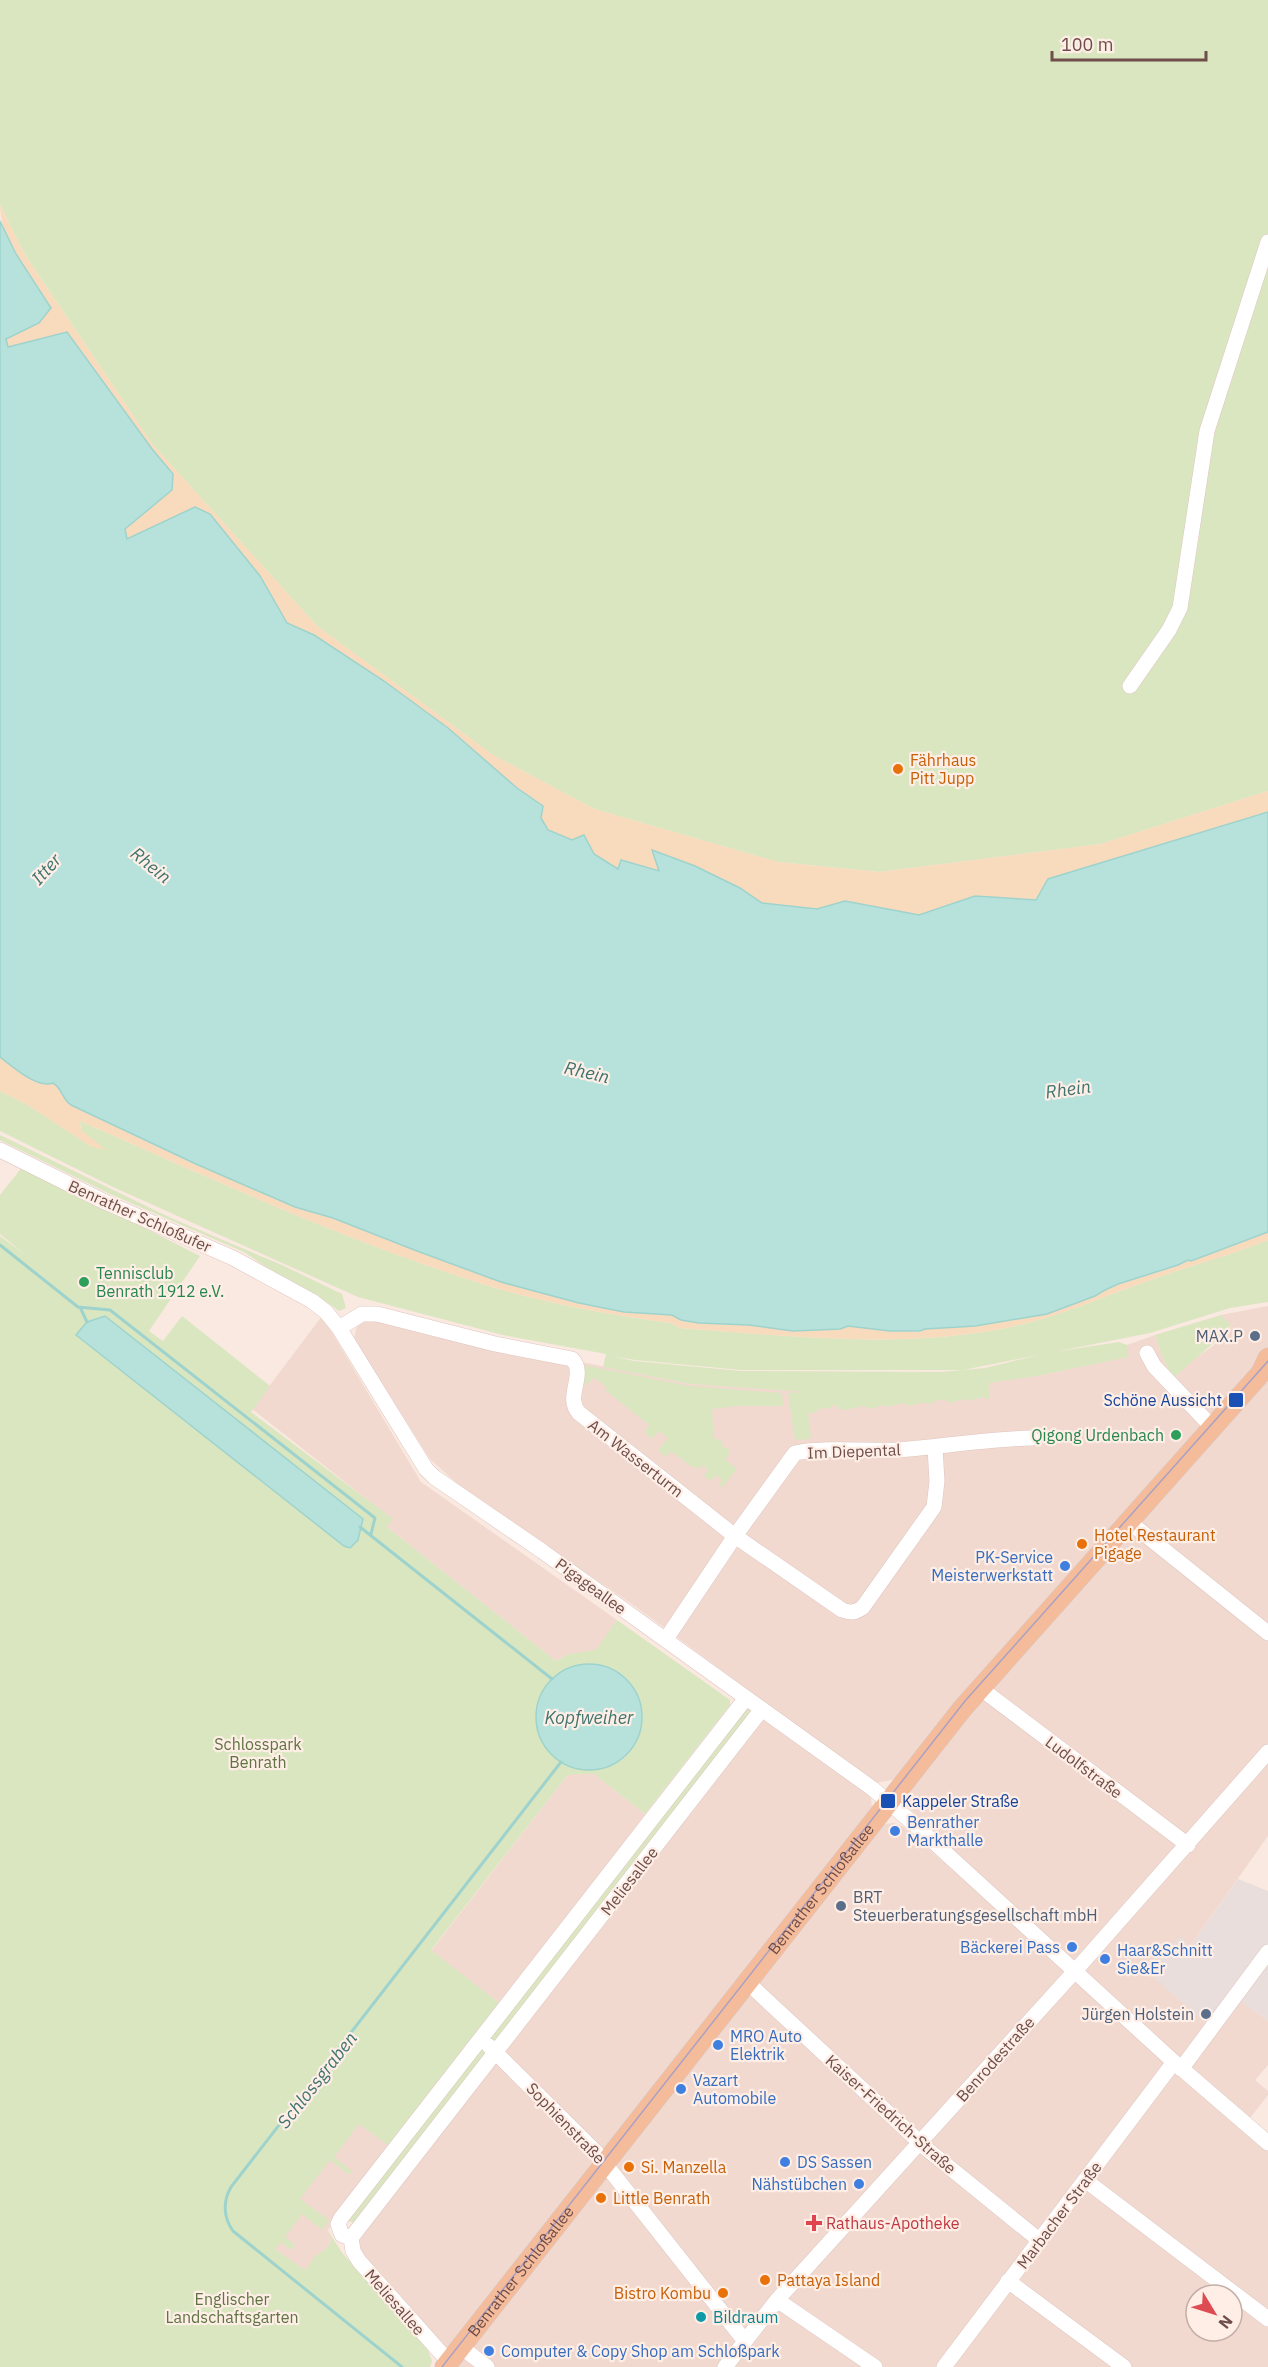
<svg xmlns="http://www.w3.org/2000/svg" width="1268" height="2367" viewBox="0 0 1268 2367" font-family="'IBM Plex Sans',sans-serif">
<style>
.residential{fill:#f1d9cf;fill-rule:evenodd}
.industrial{fill:#e9dedc}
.green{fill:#dae6c0}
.sand{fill:#f8dbbc}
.water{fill:#b7e2dc;stroke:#9ed3cd;stroke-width:1.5}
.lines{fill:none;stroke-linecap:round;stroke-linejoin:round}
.stream{stroke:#9ed3cd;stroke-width:3}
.minor-casing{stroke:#dfc6c0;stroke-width:16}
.major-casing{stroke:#d4cac8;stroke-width:21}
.minor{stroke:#fff;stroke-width:15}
.major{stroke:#f5bc9c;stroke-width:20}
.tram{stroke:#aaa1c2;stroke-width:1.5}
.food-dot{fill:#e8710a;stroke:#feeee6;stroke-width:2}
.leisure-dot{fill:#2e9e5b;stroke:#feeee6;stroke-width:2}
.service-dot{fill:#5c6f8a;stroke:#feeee6;stroke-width:2}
.transit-dot{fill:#1a4fb4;stroke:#feeee6;stroke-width:2}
.shop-dot{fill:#3f7fe0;stroke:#feeee6;stroke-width:2}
.health-dot{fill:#e0444e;stroke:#feeee6;stroke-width:2}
.culture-dot{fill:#0f9aa8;stroke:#feeee6;stroke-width:2}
.labels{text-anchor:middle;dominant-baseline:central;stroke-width:4.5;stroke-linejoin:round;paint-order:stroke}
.food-label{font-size:16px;fill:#c56008;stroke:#feeee6;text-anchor:start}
.street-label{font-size:16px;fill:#6f4d49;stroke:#feeee6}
.leisure-label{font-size:16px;fill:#27864d;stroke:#feeee6;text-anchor:start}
.service-label{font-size:16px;fill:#4e5e75;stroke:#feeee6;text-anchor:end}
.transit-label{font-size:16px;fill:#164399;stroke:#feeee6;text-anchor:end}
.shop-label{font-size:16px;fill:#366cbe;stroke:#feeee6;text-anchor:start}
.park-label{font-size:16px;fill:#5e7442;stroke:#feeee6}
.health-label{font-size:16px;fill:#be3a42;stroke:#feeee6;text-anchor:start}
.culture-label{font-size:16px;fill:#0d838f;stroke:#feeee6;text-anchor:start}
.water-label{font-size:18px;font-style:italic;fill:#3f746f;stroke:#feeee6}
</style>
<rect width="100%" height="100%" fill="#fae9e0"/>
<path class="residential" d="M1268 1306V1354L897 1779 875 1783 636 1607 462 1488 430 1459 354 1339 357 1326 369 1319 690 1384 833 1393 969 1385 1037 1376 1127 1357V1345L1155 1335 1162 1356 1173 1379 1191 1361 1213 1346 1231 1326 1221 1315Z
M322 1316 421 1482 617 1620 596 1651 569 1654 556 1661 387 1527 392 1519 252 1409Z
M1268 1374V1836L1190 1946 1236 1997 1268 2021V2065L1255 2080 1268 2091V2095L1250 2118 1181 2064 1075 1965 910 1809 906 1795 969 1709Z
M768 1720 871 1797 872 1809 451 2349 441 2350 363 2262 355 2237 754 1722Z
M571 1774H594L645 1814 503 2006 431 1951 566 1777Z
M894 1823 904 1827 1268 2151V2367H451L884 1824ZM1196 2295H1232V2331H1196Z
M388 2011 457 2064 328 2230 331 2237 329 2248 324 2253 317 2255 306 2270H302L252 2231Z"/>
<path class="industrial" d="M1238 1879 1268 1891V2021L1236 1997 1214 2030 1155 1979 1159 1959 1179 1936 1190 1946Z"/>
<path class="green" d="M0 0H1268V791L1101 844 879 872 778 862 594 809 493 755 317 626 153 445 25 255 0 205Z
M0 1091 26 1104 92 1147 81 1130 80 1121C210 1178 340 1238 476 1282 539 1302 606 1314 671 1323L680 1328C790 1336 905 1350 1015 1326 1061 1316 1104 1296 1148 1281 1188 1266 1229 1256 1268 1240V1302L1230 1308 1150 1333 963 1370H741L635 1360 611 1356 634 1361 741 1371 941 1372 985 1368 1047 1353 1119 1342 1127 1345 1128 1357 1037 1376 989 1383V1399H986L985 1397 965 1401V1399L949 1403 945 1399 934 1401V1403L925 1404V1402L909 1406 905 1403 885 1407 884 1405 869 1409 864 1406 845 1410 844 1409H838V1405L832 1406V1408L818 1409V1412L808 1413 811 1435 809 1439 795 1440 788 1393 807 1392 690 1384 603 1367 606 1354 503 1335 358 1297 113 1187 0 1131Z
M0 1135 171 1218 282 1265 342 1294 346 1308 339 1311 321 1298 268 1268 244 1252 110 1194 0 1140Z
M23 1166 200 1256 149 1331 163 1341 182 1316 270 1386 251 1412 393 1519 387 1527 556 1661 569 1654 596 1650 617 1620 730 1700V1705L645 1814 594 1774H572L566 1777 431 1950 503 2006 392 2148 359 2124 334 2157 352 2171 349 2175 330 2160 300 2199 329 2220 322 2230 302 2214 285 2237 295 2245 291 2250 281 2242 275 2249 305 2270C309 2266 313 2257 318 2254 329 2248 334 2244 328 2231L343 2254 427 2348 432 2361 430 2367H0V1236L27 1256 0 1234V1195Z
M1221 1315 1231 1325C1213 1346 1192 1360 1173 1379L1162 1356 1155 1335Z
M583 1365 689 1386 782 1393 783 1406H736L712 1409 714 1439H720L723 1447 729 1449 730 1454 725 1459 737 1469 722 1487 719 1485 722 1480 716 1475 711 1481 704 1476 708 1470 703 1465 699 1469 689 1465 671 1451 666 1457 658 1450 668 1438 659 1431 652 1439 644 1432 649 1425 605 1390 607 1388 594 1377 587 1385 580 1380Z
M745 1705 755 1711 356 2224 347 2220Z"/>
<path class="sand" d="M0 205 25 255 153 445 317 626 493 755 594 809 778 862 879 872 1101 844 1268 791V812L1048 879 1036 900 975 896 919 915 845 901 817 909 762 903 740 888 653 851 660 871 622 860 618 869 594 854 584 835 572 840C552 832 539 830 542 806L517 788 448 728 384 681 287 623 260 576 195 507 127 539 125 529 172 490 173 474 152 449 67 332 8 348 6 339 39 323 50 308C30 277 0 242 0 205Z
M0 1057C13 1066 36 1088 53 1083L58 1086 71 1105 196 1164 295 1207 333 1218 417 1251 501 1282 579 1303 624 1312 672 1315 681 1320 699 1323 749 1325 793 1331 840 1329 848 1326 920 1332 925 1329 975 1326 1047 1314 1095 1296 1103 1291 1118 1284 1177 1266 1188 1260 1192 1261 1268 1232V1240C1229 1256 1188 1266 1148 1281 1104 1296 1061 1316 1015 1326 905 1350 790 1336 680 1328L671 1323C606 1314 539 1302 476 1282 340 1238 210 1178 80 1121L81 1130 106 1150 92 1147 26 1104 0 1091Z"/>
<path class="water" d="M0 221 16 254 51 308 39 323 6 339 8 347 67 332 152 449 173 474 172 490 125 529 127 539 195 507 210 514 260 576 287 623 314 635 384 681 448 728 517 788 543 806 541 818 548 830 572 840 584 835 594 854 618 869 621 860 659 871 652 850 695 866 740 888 762 903 817 909 845 901 919 915 975 896 1036 900 1048 879 1268 812V1232L1191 1261 1188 1260 1178 1265 1118 1284 1103 1291 1095 1296 1047 1314 975 1326 925 1329 920 1331H890L848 1326 840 1329 793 1331 749 1325 699 1323 681 1320 672 1315 624 1312 579 1303 501 1282 417 1251 333 1218 295 1207 196 1164 71 1105C61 1098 63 1089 53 1083 37 1089 12 1066 0 1057Z
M105 1316 363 1519 358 1540 350 1548 344 1546 76 1335 87 1322Z
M536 1717a53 53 0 1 1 106 0a53 53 0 1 1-106 0Z"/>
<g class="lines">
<path class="stream" d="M0 1245 78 1307 110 1310 375 1518 371 1534
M80 1307 87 1322
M360 1527 552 1679
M402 2367 233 2231C223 2217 223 2201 231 2187L561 1762"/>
<defs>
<path id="minor" d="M1130 686 1169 630 1180 608 1207 431 1268 242
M0 1150 105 1202 233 1258 312 1301 326 1312 339 1328 426 1469 434 1477 542 1551 873 1789 914 1824 1174 2062 1268 2143
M339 1328 362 1314H377L495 1344 572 1359C587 1374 564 1397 579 1413L735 1536 842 1610C851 1613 855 1613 863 1607L934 1507 937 1481 935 1448
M1147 1353 1154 1366 1212 1427
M1128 1521 1268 1633
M666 1639 735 1536 795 1453C827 1447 863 1451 896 1450 941 1447 986 1439 1031 1438
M980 1688 1188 1845
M747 1982 928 2150 1039 2240
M489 2046 595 2151 744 2340
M1181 2069 1268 1952
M1085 2180 1268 2319
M351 2238 342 2235 338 2224 341 2218 746 1698
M1008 2281 1124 2367
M777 2300 875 2367
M461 2347 487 2367
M449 2362 359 2261 353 2251 351 2238 762 1709
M725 2367 777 2300 1075 1971 1268 1752
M944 2367 1174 2062"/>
<g id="major">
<path id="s1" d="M445 2367 962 1709 1261 1373 1268 1358"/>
</g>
</defs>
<use href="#minor" class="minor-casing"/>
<use href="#major" class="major-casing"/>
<use href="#minor" class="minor"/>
<use href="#major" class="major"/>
<path class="tram" d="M442 2367 965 1701 1268 1361"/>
</g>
<g class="food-dot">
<circle cx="898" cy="769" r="6"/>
<circle cx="1082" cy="1544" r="6"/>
<circle cx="629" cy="2167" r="6"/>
<circle cx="601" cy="2198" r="6"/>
<circle cx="765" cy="2280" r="6"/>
<circle cx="723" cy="2293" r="6"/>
</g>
<g class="leisure-dot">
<circle cx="84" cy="1282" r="6"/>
<circle cx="1176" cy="1435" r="6"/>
</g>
<g class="service-dot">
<circle cx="1255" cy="1336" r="6"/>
<circle cx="841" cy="1906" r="6"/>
<circle cx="1206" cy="2014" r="6"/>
</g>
<g class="transit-dot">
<rect x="1228" y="1392" width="16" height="16" rx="3"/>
<rect x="880" y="1793" width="16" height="16" rx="3"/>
</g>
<g class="shop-dot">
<circle cx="1065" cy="1566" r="6"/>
<circle cx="895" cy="1831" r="6"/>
<circle cx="1072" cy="1947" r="6"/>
<circle cx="1105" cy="1959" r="6"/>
<circle cx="718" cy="2045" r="6"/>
<circle cx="681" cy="2089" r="6"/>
<circle cx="785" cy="2162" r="6"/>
<circle cx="859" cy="2184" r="6"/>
<circle cx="489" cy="2351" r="6"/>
</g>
<path class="health-dot" d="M811 2214h6v6h6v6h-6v6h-6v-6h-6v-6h6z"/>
<circle class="culture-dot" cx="701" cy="2317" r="6"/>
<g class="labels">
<g class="food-label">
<text x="910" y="760">Fährhaus<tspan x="910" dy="18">Pitt Jupp</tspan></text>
<text x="1094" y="1535">Hotel Restaurant<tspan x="1094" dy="18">Pigage</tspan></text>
<text x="641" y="2167">Si. Manzella</text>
<text x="613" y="2198">Little Benrath</text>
<text x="777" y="2280">Pattaya Island</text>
<text x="711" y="2293" text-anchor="end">Bistro Kombu</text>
</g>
<g class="street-label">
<text transform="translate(140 1216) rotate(24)">Benrather Schloßufer</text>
<text transform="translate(854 1451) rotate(-2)">Im Diepental</text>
<text transform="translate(636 1458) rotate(38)">Am Wasserturm</text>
<text transform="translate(591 1586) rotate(36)">Pigageallee</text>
<text transform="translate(1084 1767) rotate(37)">Ludolfstraße</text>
<text transform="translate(629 1881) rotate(-52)">Meliesallee</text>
<text stroke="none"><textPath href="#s1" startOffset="608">Benrather Schloßallee</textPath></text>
<text transform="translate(995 2059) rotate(-48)">Benrodestraße</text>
<text transform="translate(891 2114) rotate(42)">Kaiser-Friedrich-Straße</text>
<text transform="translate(566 2123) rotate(46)">Sophienstraße</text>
<text transform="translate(1059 2215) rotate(-53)">Marbacher Straße</text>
<text stroke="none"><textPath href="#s1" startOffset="122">Benrather Schloßallee</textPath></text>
<text transform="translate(395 2302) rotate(49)">Meliesallee</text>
</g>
<g class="leisure-label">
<text x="96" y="1273">Tennisclub<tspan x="96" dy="18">Benrath 1912 e.V.</tspan></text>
<text x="1164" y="1435" text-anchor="end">Qigong Urdenbach</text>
</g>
<g class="service-label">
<text x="1243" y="1336">MAX.P</text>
<text x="853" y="1897" text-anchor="start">BRT<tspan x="853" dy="18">Steuerberatungsgesellschaft mbH</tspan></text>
<text x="1194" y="2014">Jürgen Holstein</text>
</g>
<g class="transit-label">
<text x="1222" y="1400">Schöne Aussicht</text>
<text x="902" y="1801" text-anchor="start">Kappeler Straße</text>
</g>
<g class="shop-label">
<text x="1053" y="1557" text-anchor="end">PK-Service<tspan x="1053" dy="18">Meisterwerkstatt</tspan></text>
<text x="907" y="1822">Benrather<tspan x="907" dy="18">Markthalle</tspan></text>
<text x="1060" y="1947" text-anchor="end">Bäckerei Pass</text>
<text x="1117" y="1950">Haar&amp;Schnitt<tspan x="1117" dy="18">Sie&amp;Er</tspan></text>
<text x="730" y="2036">MRO Auto<tspan x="730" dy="18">Elektrik</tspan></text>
<text x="693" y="2080">Vazart<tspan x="693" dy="18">Automobile</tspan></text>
<text x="797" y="2162">DS Sassen</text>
<text x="847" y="2184" text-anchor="end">Nähstübchen</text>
<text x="501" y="2351">Computer &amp; Copy Shop am Schloßpark</text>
</g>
<g class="park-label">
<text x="258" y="1744">Schlosspark<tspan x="258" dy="18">Benrath</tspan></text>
<text x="232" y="2299">Englischer<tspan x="232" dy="18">Landschaftsgarten</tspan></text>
</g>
<g class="health-label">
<text x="826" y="2223">Rathaus-Apotheke</text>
</g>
<g class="culture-label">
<text x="713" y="2317">Bildraum</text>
</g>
<g class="water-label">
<text transform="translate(151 865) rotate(39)">Rhein</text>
<text transform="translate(46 869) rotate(-48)">Itter</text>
<text transform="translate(587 1072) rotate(13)">Rhein</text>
<text transform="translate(1068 1089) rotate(-8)">Rhein</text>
<text x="589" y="1717">Kopfweiher</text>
<text transform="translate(317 2080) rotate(-52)">Schlossgraben</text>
</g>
</g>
<g transform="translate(1214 2313) rotate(128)"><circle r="28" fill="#feeee6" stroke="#c5aea7" stroke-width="1.5"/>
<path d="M0-4.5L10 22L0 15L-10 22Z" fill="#dd4c53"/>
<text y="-9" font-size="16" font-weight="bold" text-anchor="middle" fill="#6f4d49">N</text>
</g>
<path d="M1052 51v9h154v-9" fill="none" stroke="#6f4d49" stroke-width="3"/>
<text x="1061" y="51" font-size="18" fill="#6f4d49" stroke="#feeee6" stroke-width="4.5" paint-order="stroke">100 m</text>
</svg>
